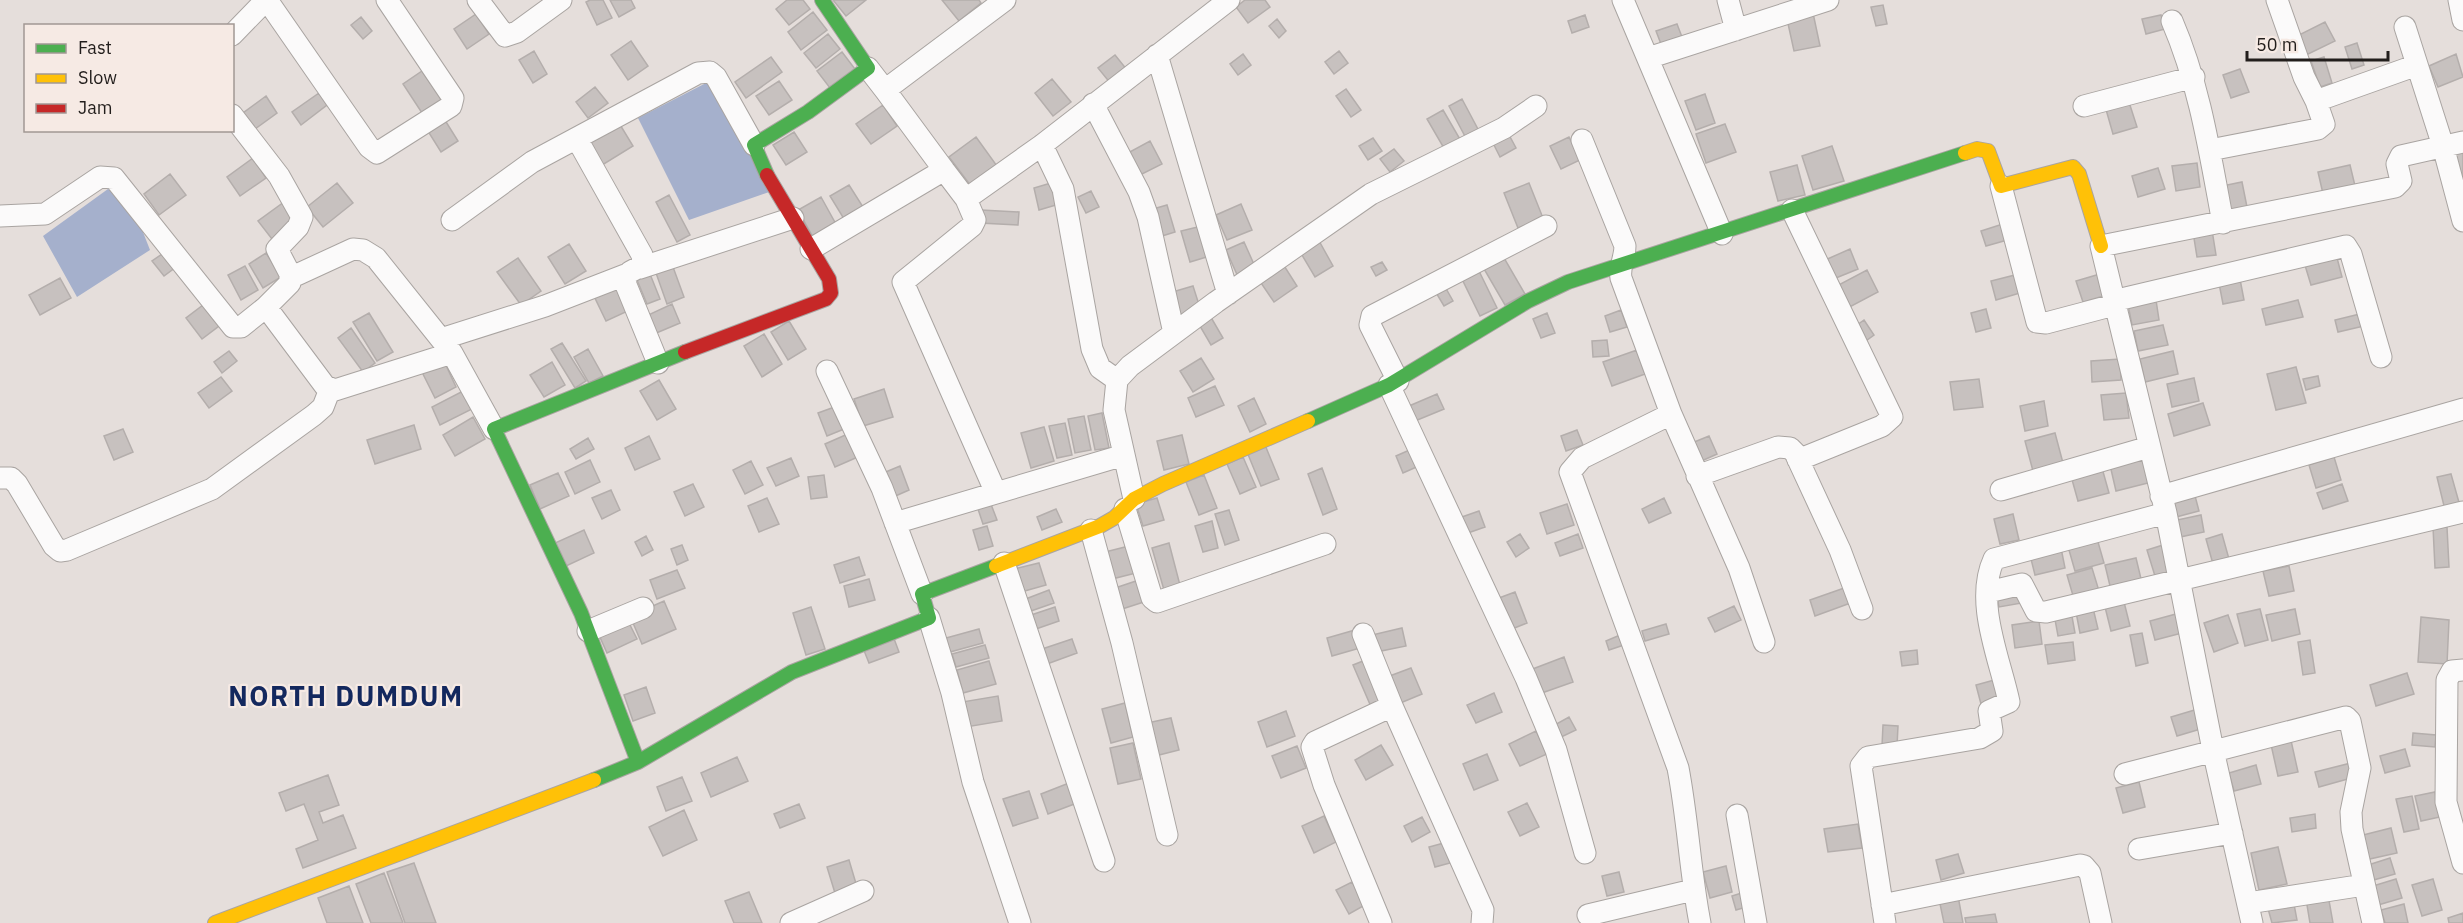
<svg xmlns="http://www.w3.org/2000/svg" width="2463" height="923" viewBox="0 0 2463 923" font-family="'IBM Plex Sans',sans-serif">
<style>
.water{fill:#a5b0cc}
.building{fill:#c7c1bf;stroke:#b4aeac;stroke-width:1.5}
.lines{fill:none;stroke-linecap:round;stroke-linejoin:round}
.street-casing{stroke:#a9a4a1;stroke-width:23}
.fast-casing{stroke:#a9a4a1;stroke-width:16}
.slow-casing{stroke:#a9a4a1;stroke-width:16}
.jam-casing{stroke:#a9a4a1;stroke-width:16}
.street{stroke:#fbfafa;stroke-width:21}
.fast{stroke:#4caf50;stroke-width:14}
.slow{stroke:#ffc107;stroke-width:14}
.jam{stroke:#c62828;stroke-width:14}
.labels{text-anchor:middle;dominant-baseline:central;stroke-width:4.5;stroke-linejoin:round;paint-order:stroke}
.district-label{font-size:27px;font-weight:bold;letter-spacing:1.5px;fill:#13285e;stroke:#f6eae4}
</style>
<rect width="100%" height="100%" fill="#e5dedb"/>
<path class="water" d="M708 82 772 191 689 220 638 118Z
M108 189 130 199 150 250 77 297 43 236Z"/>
<path class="building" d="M590 0H603L612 18 597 25 586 2Z
M610 0H631L635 8 619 17Z
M787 0H803L810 9 789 25 776 9Z
M833 0H866L846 16Z
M942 0H979L981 3 959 21Z
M1245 0H1265L1270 7 1248 23 1236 7Z
M1883 5 1887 24 1876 26 1871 7Z
M813 12 827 30 801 50 788 32Z
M1813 13 1820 46 1794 51 1787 19Z
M476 14 489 34 467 49 454 29Z
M1585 15 1589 27 1572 33 1568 21Z
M2161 15 2165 29 2146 34 2142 19Z
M361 17 372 31 363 39 351 25Z
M1277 19 1286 31 1279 38 1269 26Z
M2325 22 2335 41 2302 57 2293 38Z
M1677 24 1682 37 1661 44 1656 31Z
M828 34 840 49 816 68 804 53Z
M631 41 648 66 628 80 611 55Z
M2357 43 2364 65 2352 69 2345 47Z
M534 51 547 74 533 83 519 60Z
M1339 51 1348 63 1334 74 1325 62Z
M842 52 855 69 830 88 817 71Z
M1243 54 1251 65 1238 75 1230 64Z
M2456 54 2463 77 2438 87 2429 66Z
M1115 55 1128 71 1111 84 1098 68Z
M771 57 782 72 746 98 735 82Z
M2324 57 2332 83 2320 87 2311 61Z
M2240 69 2249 92 2231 98 2223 75Z
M422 71 442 100 422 113 403 84Z
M1052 79 1071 102 1053 116 1035 93Z
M779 81 792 100 769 115 756 96Z
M595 87 608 103 588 118 576 102Z
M1346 89 1361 110 1351 117 1336 96Z
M319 93 327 105 301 125 292 112Z
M1705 94 1715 123 1696 130 1685 101Z
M266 96 277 113 255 129 243 113Z
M1462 99 1480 133 1467 140 1449 106Z
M2128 99 2137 127 2113 134 2105 106Z
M883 105 897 126 871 144 856 124Z
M1443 110 1461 141 1445 150 1427 119Z
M443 117 458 141 441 152 426 128Z
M619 123 633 146 599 167 585 144Z
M1725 124 1736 152 1706 163 1696 134Z
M794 132 807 152 786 165 773 145Z
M1508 133 1516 148 1500 157 1492 141Z
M976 137 997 166 971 186 949 157Z
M1569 137 1580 160 1561 169 1550 146Z
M1373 138 1382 151 1368 160 1359 146Z
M1150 141 1162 164 1138 176 1126 154Z
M1832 146 1844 181 1813 190 1802 156Z
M1394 149 1404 161 1390 172 1380 159Z
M2463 151V183L2450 154Z
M253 158 266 178 240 196 227 177Z
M2197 163 2200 187 2176 191 2172 166Z
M1797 165 1805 195 1778 201 1770 172Z
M2350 165 2356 190 2324 198 2318 172Z
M2158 168 2165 189 2138 197 2132 176Z
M170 174 186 195 159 215 144 194Z
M2242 182 2248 212 2228 216 2222 186Z
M337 183 353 203 323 227 307 207Z
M1051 183 1056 205 1039 210 1034 188Z
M1529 183 1543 218 1518 228 1504 193Z
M849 185 863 207 844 219 830 196Z
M1091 191 1099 207 1086 213 1078 197Z
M669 195 690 235 677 242 656 202Z
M821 197 837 226 814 239 798 210Z
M284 202 298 221 272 239 258 221Z
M1241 204 1252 230 1227 240 1216 215Z
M1167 205 1175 232 1162 236 1153 209Z
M981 210 1019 212 1018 225 980 223Z
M2006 223 2011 239 1986 246 1981 231Z
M1202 226 1210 256 1190 262 1181 231Z
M2212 230 2216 255 2197 257 2193 232Z
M1318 239 1333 266 1315 277 1299 250Z
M1244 242 1257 271 1239 279 1226 250Z
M569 244 586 271 565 284 548 257Z
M1850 249 1858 269 1831 280 1823 261Z
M1500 251 1525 294 1505 305 1480 262Z
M165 252 176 267 164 276 152 261Z
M266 253 281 277 263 288 249 264Z
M2336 254 2342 277 2311 285 2304 262Z
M518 258 541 291 521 305 497 272Z
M1281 261 1297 286 1274 302 1257 277Z
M1382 262 1387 270 1376 276 1371 267Z
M245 266 258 290 241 300 228 275Z
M673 267 684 297 667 304 656 273Z
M1478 269 1497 308 1480 316 1461 277Z
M1867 270 1878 292 1842 311 1831 289Z
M650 274 660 299 647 304 637 280Z
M2100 274 2107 295 2083 302 2076 281Z
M2239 274 2244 300 2223 304 2218 278Z
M2015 275 2020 293 1996 300 1991 281Z
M60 278 71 298 40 315 29 295Z
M616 283 630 310 606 321 593 294Z
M1444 285 1453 301 1444 306 1435 291Z
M1193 286 1201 311 1177 318 1169 293Z
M2156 300 2159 320 2132 325 2128 305Z
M2298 300 2303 317 2266 325 2262 309Z
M672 304 680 323 654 334 646 316Z
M203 305 219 326 202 339 186 318Z
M1986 309 1991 328 1976 332 1971 313Z
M1621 310 1627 327 1610 332 1605 316Z
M369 313 393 352 377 361 353 322Z
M1547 313 1555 333 1541 338 1533 319Z
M1209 314 1223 338 1211 345 1197 321Z
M2360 314 2364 326 2338 332 2335 320Z
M1864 320 1874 335 1863 343 1853 328Z
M789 321 806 349 788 360 771 332Z
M2163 325 2168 345 2138 351 2134 331Z
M351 328 375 363 363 372 338 338Z
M764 334 782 364 762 377 744 346Z
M1607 340 1609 356 1593 357 1592 341Z
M562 343 586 381 575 388 551 349Z
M588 349 603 376 589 383 574 357Z
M1637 350 1645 374 1612 386 1603 362Z
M229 351 237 361 222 373 214 362Z
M2173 351 2178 374 2145 382 2140 359Z
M1201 358 1214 379 1193 392 1180 371Z
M443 359 456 387 435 398 421 370Z
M2120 359 2121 380 2092 382 2091 361Z
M552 362 565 385 544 397 530 375Z
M2296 367 2306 403 2276 410 2267 374Z
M2318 376 2320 386 2306 390 2303 379Z
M221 377 232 391 209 408 198 393Z
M2194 378 2199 401 2172 407 2167 384Z
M1979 379 1983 407 1954 410 1950 382Z
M659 380 676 409 657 420 640 391Z
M1215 386 1224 405 1196 417 1188 398Z
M884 389 893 417 863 426 854 399Z
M465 390 474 408 440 425 432 407Z
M2126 393 2129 418 2104 420 2101 395Z
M1437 394 1444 409 1415 421 1409 406Z
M1254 398 1266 424 1250 432 1238 406Z
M2044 401 2048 426 2025 431 2020 406Z
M2203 403 2210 425 2174 436 2168 414Z
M840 405 849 427 827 436 818 413Z
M1102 413 1109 448 1095 450 1088 416Z
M1084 416 1091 450 1075 453 1068 419Z
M473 417 485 439 455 456 443 435Z
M1065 423 1072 455 1057 458 1049 426Z
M414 425 421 449 375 464 367 440Z
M1044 427 1054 461 1031 468 1021 433Z
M123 429 133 452 114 460 104 436Z
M1577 430 1583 445 1566 451 1561 436Z
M850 433 860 456 835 467 825 444Z
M2055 433 2063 463 2033 471 2025 441Z
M1182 435 1189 464 1164 470 1157 441Z
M649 436 660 459 635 470 625 448Z
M1709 436 1717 454 1695 464 1687 445Z
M588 438 594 449 576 459 570 449Z
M1265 445 1279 479 1261 486 1247 452Z
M1414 448 1421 465 1403 473 1396 456Z
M2146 456 2152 482 2116 491 2110 465Z
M1243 457 1256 487 1240 494 1227 464Z
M2334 457 2341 480 2316 488 2309 465Z
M791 458 799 476 776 486 767 468Z
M590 460 600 482 575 494 565 472Z
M751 461 763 485 745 494 733 470Z
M900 466 909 490 891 498 881 474Z
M1322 468 1337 509 1323 515 1308 474Z
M2102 468 2109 493 2078 501 2071 476Z
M558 473 569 496 540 509 530 485Z
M2451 474 2460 506 2445 510 2437 477Z
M824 475 827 497 811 499 808 477Z
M1204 475 1217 508 1199 515 1186 482Z
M693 484 704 507 685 516 674 492Z
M2342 484 2348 501 2323 509 2317 493Z
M611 490 620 510 602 519 592 498Z
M2194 492 2199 511 2176 517 2171 498Z
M767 498 779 524 759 532 748 506Z
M1157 498 1164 520 1143 526 1136 504Z
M1664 498 1671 513 1649 523 1642 509Z
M989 499 997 520 983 524 976 503Z
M1567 504 1574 525 1547 534 1540 513Z
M1056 509 1062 522 1042 530 1037 517Z
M1229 510 1239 540 1225 545 1215 514Z
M1479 511 1485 527 1465 534 1459 518Z
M2013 514 2019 540 2000 544 1994 519Z
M2201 515 2204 532 2180 537 2177 520Z
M1212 521 1218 548 1203 552 1195 526Z
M987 526 993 546 979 550 973 530Z
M2433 527H2447L2449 567 2435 568Z
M584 530 594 553 566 566 555 543Z
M1520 534 1529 548 1516 557 1507 542Z
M1578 534 1583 548 1560 556 1555 543Z
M2222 534 2229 559 2213 564 2206 539Z
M2096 535 2104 563 2075 571 2067 543Z
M646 536 653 550 642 556 635 542Z
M1169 543 1182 593 1166 597 1152 548Z
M682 545 688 560 677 565 671 549Z
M1133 545 1140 572 1112 579 1105 552Z
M2163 545 2171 571 2155 576 2147 550Z
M2061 548 2065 568 2035 575 2030 555Z
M859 557 865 575 840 583 834 565Z
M2136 558 2142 583 2111 590 2105 565Z
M1039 563 1046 585 1021 592 1014 569Z
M2289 566 2294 591 2269 596 2263 571Z
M2092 568 2099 591 2074 599 2067 575Z
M677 570 685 588 657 599 650 580Z
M869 579 875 600 849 607 844 586Z
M1142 579 1150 600 1119 610 1112 589Z
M1850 586 1856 601 1815 616 1810 600Z
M2020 589 2022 603 1999 607 1996 592Z
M1049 590 1054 603 1028 612 1023 600Z
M1515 592 1527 623 1512 629 1499 598Z
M664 601 676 629 642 644 630 616Z
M2124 602 2130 626 2111 631 2105 607Z
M1734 606 1741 620 1715 632 1708 618Z
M811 607 825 649 806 655 793 613Z
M1055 607 1059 621 1033 630 1028 616Z
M2093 608 2098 629 2080 633 2076 612Z
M2260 609 2268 640 2245 646 2237 614Z
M2295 609 2300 634 2272 641 2266 615Z
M2071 611 2075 633 2058 636 2054 614Z
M2176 614 2182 633 2155 640 2150 621Z
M2228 615 2238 643 2214 652 2204 623Z
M2421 617 2449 620 2447 664 2418 662Z
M628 621 637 639 607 653 599 635Z
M2039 621 2042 644 2015 648 2012 625Z
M1666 624 1669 634 1645 641 1642 631Z
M1402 628 1406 646 1376 652 1372 635Z
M979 629 983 643 950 652 946 638Z
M1355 630 1360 648 1332 656 1327 638Z
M2142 633 2148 663 2136 666 2130 635Z
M1620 635 1624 645 1609 650 1606 641Z
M893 636 899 652 869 663 863 648Z
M1072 639 1077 653 1047 664 1042 649Z
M2310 640 2315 673 2303 675 2298 642Z
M2073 642 2075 660 2048 664 2045 645Z
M985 645 989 658 956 667 952 654Z
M1917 650 1918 664 1902 666 1900 652Z
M1564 657 1573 682 1539 694 1530 670Z
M1368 659 1388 703 1372 709 1353 665Z
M989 661 996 684 963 693 957 670Z
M1411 668 1422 694 1398 704 1387 677Z
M2407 673 2414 694 2376 706 2370 685Z
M1998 679 2003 698 1981 704 1976 685Z
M646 687 655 713 633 721 624 695Z
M1494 693 1502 712 1476 723 1467 705Z
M998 696 1002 721 966 727 962 702Z
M1125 703 1133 737 1111 743 1102 709Z
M2198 709 2204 728 2177 736 2171 717Z
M1286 711 1295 736 1267 747 1258 722Z
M1569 717 1576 730 1557 739 1551 727Z
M1171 718 1179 750 1155 756 1147 723Z
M1883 725 1898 726 1897 746H1882Z
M1536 731 1547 754 1520 766 1509 744Z
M2413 733 2436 735 2435 747 2412 745Z
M2290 736 2298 772 2278 776 2270 740Z
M1133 743 1141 779 1118 784 1110 748Z
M1381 745 1393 765 1366 780 1355 760Z
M1297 746 1306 768 1281 778 1272 756Z
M2405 749 2410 766 2385 773 2380 756Z
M1487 754 1498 780 1474 790 1463 764Z
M737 757 748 781 711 797 701 773Z
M2351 763 2355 777 2319 787 2315 772Z
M2256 765 2261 784 2234 791 2229 773Z
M328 775 339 805 319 812 323 823 343 815 356 848 303 868 296 849 318 840 304 804 286 811 279 793Z
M682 777 692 801 666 811 657 787Z
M2139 782 2145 807 2123 813 2116 788Z
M1069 783 1077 803 1048 814 1041 794Z
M1029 791 1038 818 1013 826 1003 799Z
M2435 792 2440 817 2421 821 2415 796Z
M2412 796 2419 829 2404 832 2396 799Z
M1527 803 1539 827 1520 836 1508 812Z
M799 804 805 818 780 828 774 814Z
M684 810 697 840 663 856 649 827Z
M2315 814 2316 828 2292 832 2290 818Z
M1324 816 1336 842 1314 853 1302 826Z
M1422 817 1430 832 1412 842 1404 826Z
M1858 824 1862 848 1828 852 1824 829Z
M2391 828 2397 853 2365 860 2359 836Z
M1444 843 1450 863 1435 867 1429 847Z
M2278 847 2287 884 2259 890 2251 853Z
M1958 854 1964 873 1941 880 1936 860Z
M2390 858 2395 874 2370 881 2365 866Z
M849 860 857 887 835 893 827 867Z
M414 863 436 923H405L387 872Z
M1726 866 1732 892 1710 898 1703 872Z
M1619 872 1624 892 1607 896 1602 876Z
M384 873 403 923H371L356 884Z
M2396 879 2402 898 2378 905 2373 886Z
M2433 879 2442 910 2422 916 2412 885Z
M1352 882 1365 905 1349 914 1336 890Z
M349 886 363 923H327L318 898Z
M1748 891 1753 905 1736 910 1732 896Z
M749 892 762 923H734L725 901Z
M2328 895 2333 923H2310L2306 899Z
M1958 896 1963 923H1944L1939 899Z
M2293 899 2297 920 2272 923 2267 905Z
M2404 904 2408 923H2385L2381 910Z
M2463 913V923H2449L2448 918Z
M1995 914 1997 923H1966L1965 918Z"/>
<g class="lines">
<defs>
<path id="street" d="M267 0 369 147 377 153 451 106 453 98 387 0
M478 0 505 36 517 32 561 0
M1623 0 1722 234
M1728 0 1736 30
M2277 0 2304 77 2316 101
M2459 0 2463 20
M2172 21C2200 86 2210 154 2223 223
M2405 27 2443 146 2463 221
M232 35 266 0
M1157 55 1228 294
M1648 58 1828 0
M868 68 885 90 1005 0
M885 90 944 170
M1093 104 1139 192 1148 217 1174 333
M2084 106 2194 77
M232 115 279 176 302 217 298 227 277 249 290 274V283L266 307
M577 139 642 255 643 265 630 272 624 280 658 363
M1582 140 1625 246C1625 258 1619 266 1621 278L1671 414 1582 458 1570 472 1678 768C1688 820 1690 872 1700 923
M1042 145 1063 189 1092 349 1100 368 1117 380
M2210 150 2318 129 2324 124 2316 101 2417 65
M2001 186 2037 322 2046 323 2114 305
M966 199 975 220 972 226 903 282 996 493
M1792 210 1892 417 1882 426 1798 460
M0 216 45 214 100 177 114 178 233 327H241L266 307 325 386 335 390 452 353 494 429
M452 220 532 162 698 73 710 72 716 77 754 145
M811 249 944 170 966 199 1042 145 1229 0
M640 268 793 218
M290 278 353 249 363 250 376 258 452 353
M2113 301 2346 246 2351 254 2381 357
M441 339 545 306 625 275
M827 371 882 488 922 594
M1398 381 1370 325 1372 316 1546 226
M1389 385 1526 678 1556 750 1585 853
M1671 414 1739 568 1764 642
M1697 476 1778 447 1790 448 1795 453 1840 550 1862 609
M0 478H11L17 484 54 546 60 551 67 550 212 489 314 415 323 407 330 389
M2001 490 2149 447
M2161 496 2463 409
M1134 499 1114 410 1117 380 1130 366 1216 302 1371 194 1504 128 1536 106
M1125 509 1152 598 1157 602 1325 544
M895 523 1124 455
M1091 530 1122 643 1167 835
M1004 563 1104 861
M1988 592 2022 584 2036 611 2046 612 2463 512
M929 618 952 693 973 782 1020 923
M588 631 643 608
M1363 634 1392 706 1315 742 1312 747 1324 785 1381 923
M2463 670 2452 671 2447 680 2446 802 2463 863
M1392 706 1483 910 1482 923
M2125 774 2346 717 2350 721 2360 768 2351 812 2352 829 2373 923
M1737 815 1756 923
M2139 849 2232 833
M2248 903 2364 885
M1882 905 2080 865 2084 866 2090 873 2101 923
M1588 915 1693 890
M791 923 863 891
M1885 923 1861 766 1868 757 1980 738 1992 731 1989 711 2009 702C2000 659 1974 602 1994 559L2166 513
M2252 923 2213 750 2166 513 2101 246 2395 187 2401 181 2397 164 2401 156 2463 142"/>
<path id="fast" d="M767 175 754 145 808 112 868 68 822 0
M1308 421 1389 385 1528 301 1568 282 1965 153
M638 762 792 672 929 618 922 594 996 566
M594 780 638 762 581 613 494 429 685 352"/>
<path id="slow" d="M1965 153 1977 149 1988 151 2001 186 2073 167 2079 174 2101 246
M996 566 1100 526 1114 518 1134 499 1163 484 1308 421
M215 923 594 780"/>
<path id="jam" d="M685 352 826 299 831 293 829 279 767 175"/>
</defs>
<use href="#street" class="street-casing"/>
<use href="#fast" class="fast-casing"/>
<use href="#slow" class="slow-casing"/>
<use href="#jam" class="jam-casing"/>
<use href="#street" class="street"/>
<use href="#fast" class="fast"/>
<use href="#slow" class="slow"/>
<use href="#jam" class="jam"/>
</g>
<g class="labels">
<g class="district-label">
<text x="346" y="695">NORTH DUMDUM</text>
</g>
</g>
<rect x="24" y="24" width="210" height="108" fill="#f6eae4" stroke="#a19894" stroke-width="1.5"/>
<rect x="36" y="44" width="30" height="9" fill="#4caf50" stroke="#a19894" stroke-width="1.5"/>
<text x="78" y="54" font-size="18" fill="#221e1c">Fast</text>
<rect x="36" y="74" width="30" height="9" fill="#ffc107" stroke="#a19894" stroke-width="1.5"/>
<text x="78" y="84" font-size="18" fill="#221e1c">Slow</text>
<rect x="36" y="104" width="30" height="9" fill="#c62828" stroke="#a19894" stroke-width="1.5"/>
<text x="78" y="114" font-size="18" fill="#221e1c">Jam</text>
<path d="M2247 51v9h141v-9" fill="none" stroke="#221e1c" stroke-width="3"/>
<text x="2256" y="51" font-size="18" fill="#221e1c" stroke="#f6eae4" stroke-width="4.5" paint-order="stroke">50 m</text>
</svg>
